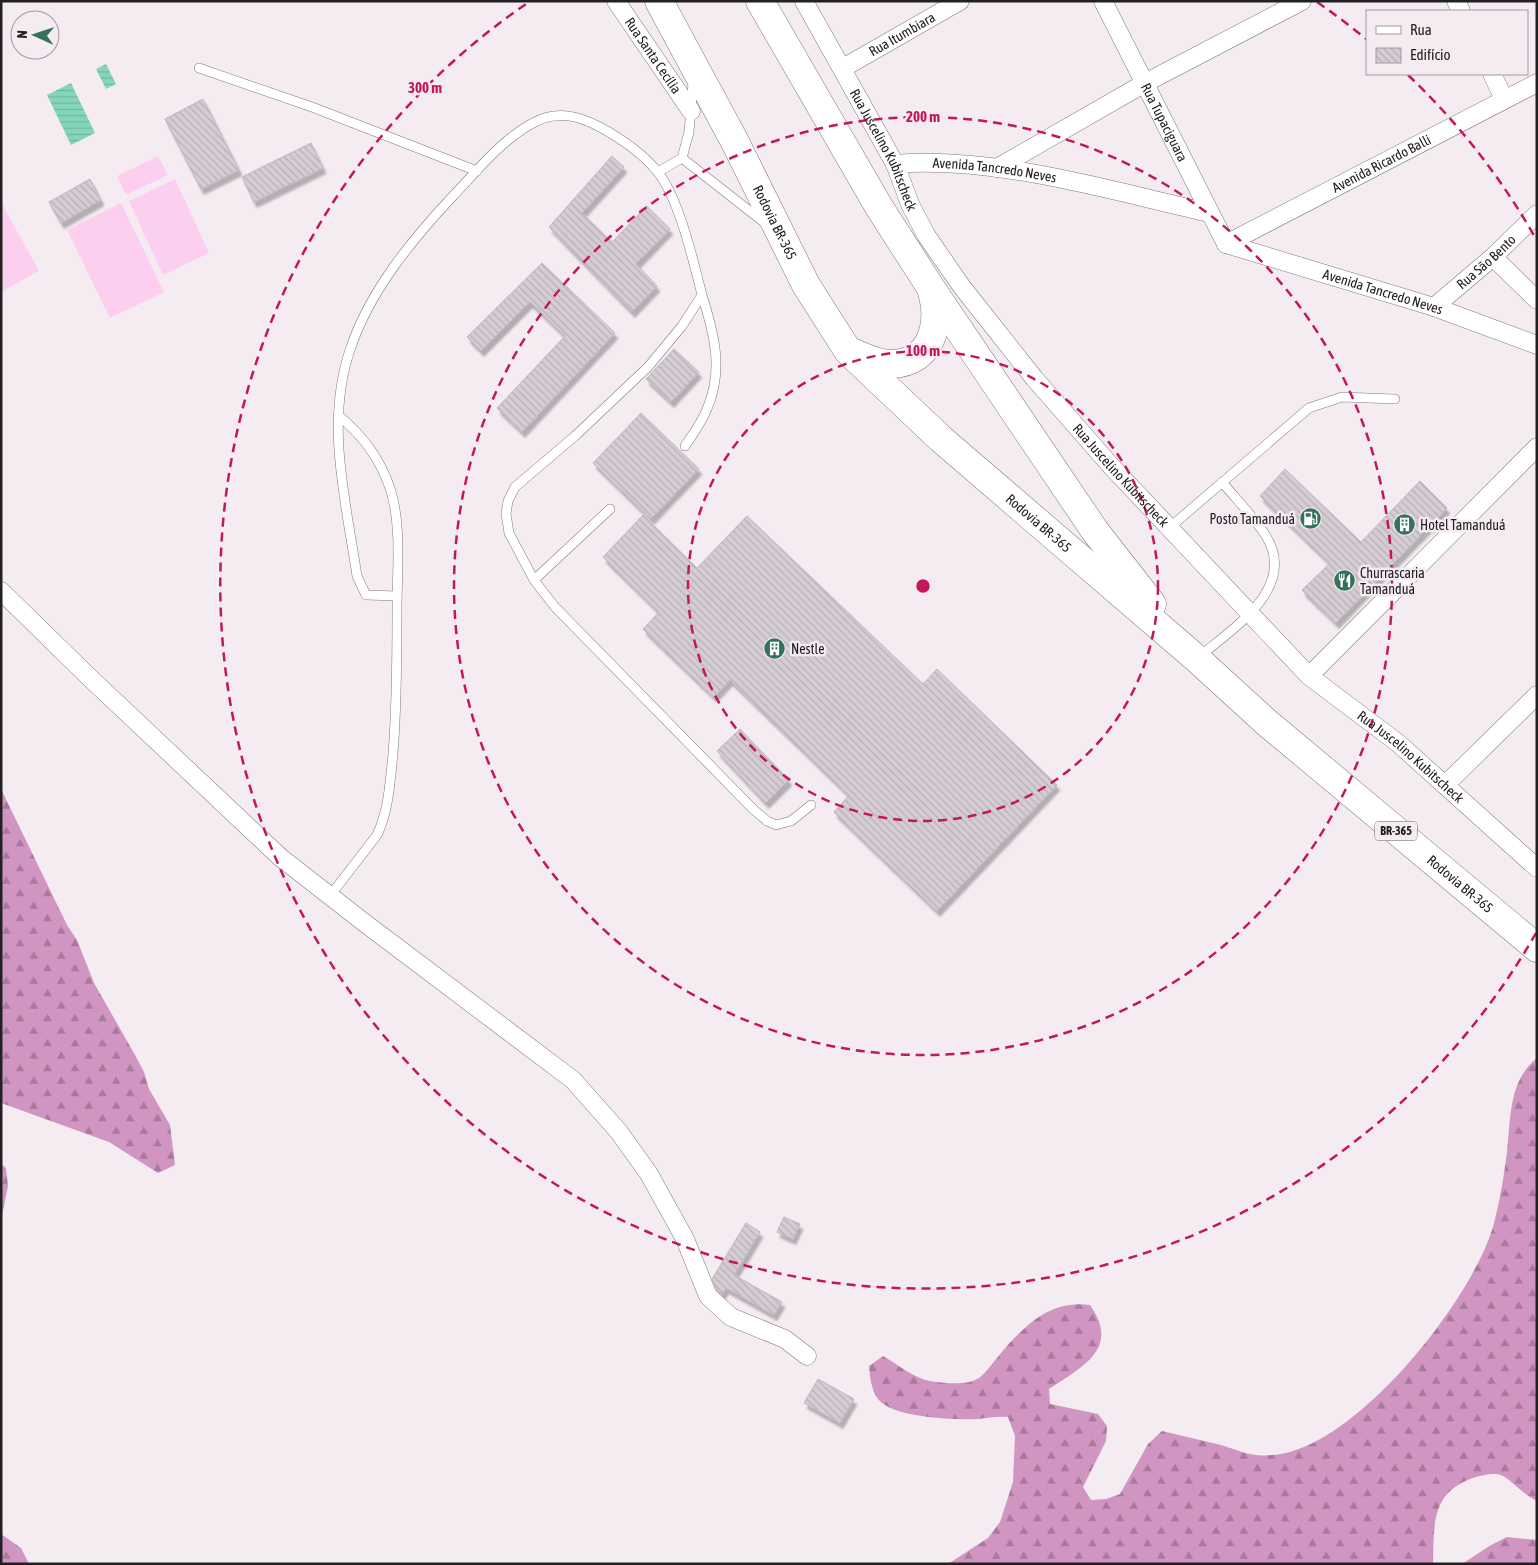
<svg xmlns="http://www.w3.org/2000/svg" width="1538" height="1565" viewBox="0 0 1538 1565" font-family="'Asap Condensed',sans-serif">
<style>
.grass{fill:#fcceef}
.forest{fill:url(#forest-firs)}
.water{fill:url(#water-rules)}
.building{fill:url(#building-back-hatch);stroke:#bfb6bc;filter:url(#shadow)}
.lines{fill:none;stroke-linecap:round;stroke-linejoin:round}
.service-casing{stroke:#80787d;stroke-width:10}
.minor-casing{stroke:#80787d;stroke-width:19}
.primary-casing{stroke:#80787d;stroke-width:29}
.service{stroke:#fff;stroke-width:9}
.minor{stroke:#fff;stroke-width:18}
.primary{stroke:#fff;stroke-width:28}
.ring{fill:none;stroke:#c2185b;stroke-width:2.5;stroke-dasharray:9 6}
.labels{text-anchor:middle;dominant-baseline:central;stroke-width:5;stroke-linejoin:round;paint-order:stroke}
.shield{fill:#f5ecf2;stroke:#625d61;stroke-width:1}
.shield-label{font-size:12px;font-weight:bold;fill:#232023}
.street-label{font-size:14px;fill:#232023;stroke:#f5ecf2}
.poi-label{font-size:14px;fill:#232023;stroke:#f5ecf2;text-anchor:start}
.centre{fill:#c2185b;stroke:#f5ecf2;stroke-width:2.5}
.ring-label{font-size:15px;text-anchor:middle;font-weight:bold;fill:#c2185b;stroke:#f5ecf2;stroke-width:5;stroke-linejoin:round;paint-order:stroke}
</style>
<defs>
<pattern id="forest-firs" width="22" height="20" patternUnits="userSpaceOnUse" patternTransform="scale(1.25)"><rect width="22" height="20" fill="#d095c1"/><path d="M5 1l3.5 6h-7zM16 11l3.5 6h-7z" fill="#a8799c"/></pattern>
<pattern id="water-rules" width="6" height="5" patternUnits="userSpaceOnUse" patternTransform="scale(1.25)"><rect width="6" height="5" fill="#84d6ba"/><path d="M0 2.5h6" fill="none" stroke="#72b7a0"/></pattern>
<pattern id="building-back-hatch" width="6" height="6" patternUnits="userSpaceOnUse" patternTransform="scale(1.25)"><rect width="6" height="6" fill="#d5cdd3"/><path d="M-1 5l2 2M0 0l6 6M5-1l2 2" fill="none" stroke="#b7b0b5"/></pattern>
<filter id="shadow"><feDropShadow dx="3" dy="5.5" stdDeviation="1" flood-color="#0004"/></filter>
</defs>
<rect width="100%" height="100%" fill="#f5ecf2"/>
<path class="grass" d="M158 156 168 175 126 195 117 176Z
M175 179 209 253 163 275 129 201Z
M1 202 39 271 1 292Z
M121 203 164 292 110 318 67 230Z"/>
<path class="forest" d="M1 789 67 925 77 940 94 983 135 1055 144 1072 149 1089 170 1125 175 1165 158 1173 109 1142 1 1103Z
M1537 1058V1501C1522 1494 1515 1483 1503 1476 1495 1472 1484 1475 1476 1477 1431 1491 1434 1523 1433 1564H948L988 1538 1000 1522 1013 1482 1015 1436 1008 1417C998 1416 988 1418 978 1419 955 1420 892 1418 878 1399 871 1389 870 1377 869 1366L883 1356C897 1364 914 1378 930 1381 943 1383 967 1386 979 1378 987 1372 994 1361 1001 1353 1025 1325 1051 1299 1090 1305 1121 1349 1082 1367 1049 1389L1050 1404 1098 1414 1107 1426 1106 1441 1083 1487 1091 1500 1106 1499 1120 1494 1148 1444 1162 1431C1182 1436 1201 1440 1221 1445 1241 1451 1250 1457 1272 1455 1354 1451 1475 1297 1494 1223 1500 1200 1504 1176 1507 1152 1511 1119 1508 1081 1537 1058Z
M1 1164 6 1168 8 1186 1 1220Z
M1 1534 21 1548 29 1564H1Z
M1507 1537 1537 1540V1564H1462L1491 1545Z"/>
<path class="water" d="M106 64 116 84 106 89 96 69Z
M71 83 95 133 71 145 47 95Z"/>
<path class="building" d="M203 99 239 170 201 189 165 119Z
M311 143 323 168 254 202 242 177Z
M612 156 624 167 582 213 612 242 647 206 670 229 636 264 657 286 632 312 549 227Z
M90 179 101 200 61 223 49 202Z
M542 263 615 333 522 432 497 408 565 336 530 302 481 351 467 337Z
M674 349 699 372 671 402 646 379Z
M641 413 699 469 651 519 593 463Z
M1285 469 1361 542 1420 481 1447 508 1336 623 1302 590 1330 563 1260 496Z
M643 515 697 568 747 516 923 684 937 669 1057 785 937 911 834 812 849 795 730 680 714 697 643 629 659 612 603 557Z
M740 729 789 780 766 803 717 751Z
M784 1217 800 1224 793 1239 777 1232Z
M746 1223 760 1232 734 1275 782 1302 774 1315 726 1288 722 1294 717 1290 712 1279Z
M818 1379 854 1399 840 1423 804 1403Z"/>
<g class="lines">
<defs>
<path id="service" d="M199 68 312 107 477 171
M682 158 765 223
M658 172 682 158 689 132 693 83
M685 446C693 434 702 422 707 409 724 370 714 333 702 295
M1169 528 1309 408 1342 397 1395 399
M534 580 610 509
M397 596 366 595 357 576C346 502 325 423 350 350 369 292 411 241 452 197 477 171 503 138 535 122 557 110 579 116 600 127 620 138 642 153 657 171 679 198 693 260 702 295L682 326 648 367 575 436 515 487 508 501 506 514 509 533 534 580 555 607 753 809 767 821 776 825 791 821 811 805
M1199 657C1233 628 1298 588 1266 536 1254 517 1236 499 1222 482
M330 896 377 835C389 810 390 781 393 754 397 705 397 657 397 609 397 570 402 525 390 488 379 457 363 436 338 415"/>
<g id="minor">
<path id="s1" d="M616 1 691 111"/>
<path id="s2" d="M804 1 895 164 910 204 926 235 962 287 1034 378 1111 466 1309 676 1398 743 1537 868"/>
<path id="s3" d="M1103 1 1226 244"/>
<path d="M1456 1 1461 11"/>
<path id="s4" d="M843 68 960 1"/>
<path d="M1492 74 1504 99"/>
<path id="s5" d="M895 164C997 156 1111 191 1210 213"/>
<path d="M997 168 1145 83 1302 1"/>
<path id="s6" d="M1226 244 1537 83"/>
<path id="s7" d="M1226 244 1434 307 1537 345"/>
<path d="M1493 257 1537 300"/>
<path id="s8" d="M1434 307 1493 257 1537 214"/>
<path d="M1 591 89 677 280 857 366 924 573 1080 619 1132 649 1174 685 1239 708 1296 731 1317 785 1339 807 1356"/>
<path d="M1309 676 1537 447"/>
<path d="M1445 785 1537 695"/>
</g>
<g id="primary">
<path id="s9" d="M659 1 735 142 806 285 848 351 941 439 1197 659 1266 722 1537 948"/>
<path d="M760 1 879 207 931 288 1095 531 1152 604"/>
<path d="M854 353C866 358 878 364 891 364 932 363 941 324 932 292"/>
</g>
</defs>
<use href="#service" class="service-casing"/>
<use href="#minor" class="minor-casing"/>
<use href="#primary" class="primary-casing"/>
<use href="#service" class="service"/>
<use href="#minor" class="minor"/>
<use href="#primary" class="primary"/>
</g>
<g class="ring">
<circle cx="923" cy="586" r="235"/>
<circle cx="923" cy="586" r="469"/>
<path d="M1536 933A704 704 0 1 1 529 2M1317 2A704 704 0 0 1 1366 39M1408 75A704 704 0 0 1 1536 239"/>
</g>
<defs>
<symbol id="fuel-disc" viewBox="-11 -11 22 22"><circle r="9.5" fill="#34725e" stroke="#f5ecf2"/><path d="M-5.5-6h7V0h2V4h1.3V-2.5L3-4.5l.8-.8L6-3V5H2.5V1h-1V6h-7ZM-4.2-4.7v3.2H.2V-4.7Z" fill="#fff"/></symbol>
<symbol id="building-disc" viewBox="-11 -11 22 22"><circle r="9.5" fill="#34725e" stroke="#f5ecf2"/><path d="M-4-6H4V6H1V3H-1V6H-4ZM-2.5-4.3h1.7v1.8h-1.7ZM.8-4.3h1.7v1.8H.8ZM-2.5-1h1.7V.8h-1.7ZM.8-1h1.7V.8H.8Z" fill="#fff"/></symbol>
<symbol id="restaurant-disc" viewBox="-11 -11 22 22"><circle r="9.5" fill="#34725e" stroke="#f5ecf2"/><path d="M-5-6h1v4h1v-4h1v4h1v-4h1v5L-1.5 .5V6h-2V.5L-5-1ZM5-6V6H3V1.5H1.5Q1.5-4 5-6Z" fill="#fff"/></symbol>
</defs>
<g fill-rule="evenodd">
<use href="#fuel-disc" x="1298" y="506" width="25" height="25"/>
<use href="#building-disc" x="1392" y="512" width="25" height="25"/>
<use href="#restaurant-disc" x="1332" y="568" width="25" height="25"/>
<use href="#building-disc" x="762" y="636" width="25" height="25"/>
</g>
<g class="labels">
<rect class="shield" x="1375" y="821.5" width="42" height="19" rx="4"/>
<g class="shield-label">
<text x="1396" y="831">BR-365</text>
</g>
<g class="street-label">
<text stroke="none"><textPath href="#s4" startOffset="68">Rua Itumbiara</textPath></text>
<text stroke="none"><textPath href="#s1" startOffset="66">Rua Santa Cecília</textPath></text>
<text stroke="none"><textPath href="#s3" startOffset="136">Rua Tupaciguara</textPath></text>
<text stroke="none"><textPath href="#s2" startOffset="169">Rua Juscelino Kubitscheck</textPath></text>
<text stroke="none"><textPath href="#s6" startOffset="175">Avenida Ricardo Balli</textPath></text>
<text stroke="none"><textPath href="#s5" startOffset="100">Avenida Tancredo Neves</textPath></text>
<text stroke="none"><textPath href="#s9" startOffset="250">Rodovia BR-365</textPath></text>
<text stroke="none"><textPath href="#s8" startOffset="69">Rua São Bento</textPath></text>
<text stroke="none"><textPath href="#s7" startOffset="164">Avenida Tancredo Neves</textPath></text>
<text stroke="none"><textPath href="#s2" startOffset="574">Rua Juscelino Kubitscheck</textPath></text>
<text stroke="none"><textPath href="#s9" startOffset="655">Rodovia BR-365</textPath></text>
<text stroke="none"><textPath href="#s2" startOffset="979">Rua Juscelino Kubitscheck</textPath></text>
<text stroke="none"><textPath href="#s9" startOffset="1210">Rodovia BR-365</textPath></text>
</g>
<g class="poi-label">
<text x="1295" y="519" text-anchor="end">Posto Tamanduá</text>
<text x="1420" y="525">Hotel Tamanduá</text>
<text x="1360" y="573">Churrascaria<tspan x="1360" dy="16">Tamanduá</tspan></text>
<text x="791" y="649">Nestle</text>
</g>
</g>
<circle cx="923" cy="586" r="8" class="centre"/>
<g class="ring-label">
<text x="425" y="93">300 m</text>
<text x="923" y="122">200 m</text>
<text x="923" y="356">100 m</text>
</g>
<rect width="1538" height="1565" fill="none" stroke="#232023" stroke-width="5"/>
<rect x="1366" y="10" width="162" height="65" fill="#f5ecf2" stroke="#a19a9f"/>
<rect x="1376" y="26" width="25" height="8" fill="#ffffff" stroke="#a19a9f"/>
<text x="1410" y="35" font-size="15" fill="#232023">Rua</text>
<rect x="1376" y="48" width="25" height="15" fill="url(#building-back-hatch)" stroke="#a19a9f"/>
<text x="1410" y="60" font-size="15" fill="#232023">Edifício</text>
<g transform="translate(35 35) rotate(273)"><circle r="24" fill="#f5ecf2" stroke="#a19a9f"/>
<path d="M0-4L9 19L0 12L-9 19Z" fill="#34725e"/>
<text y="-8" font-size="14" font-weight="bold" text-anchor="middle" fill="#232023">N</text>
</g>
</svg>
